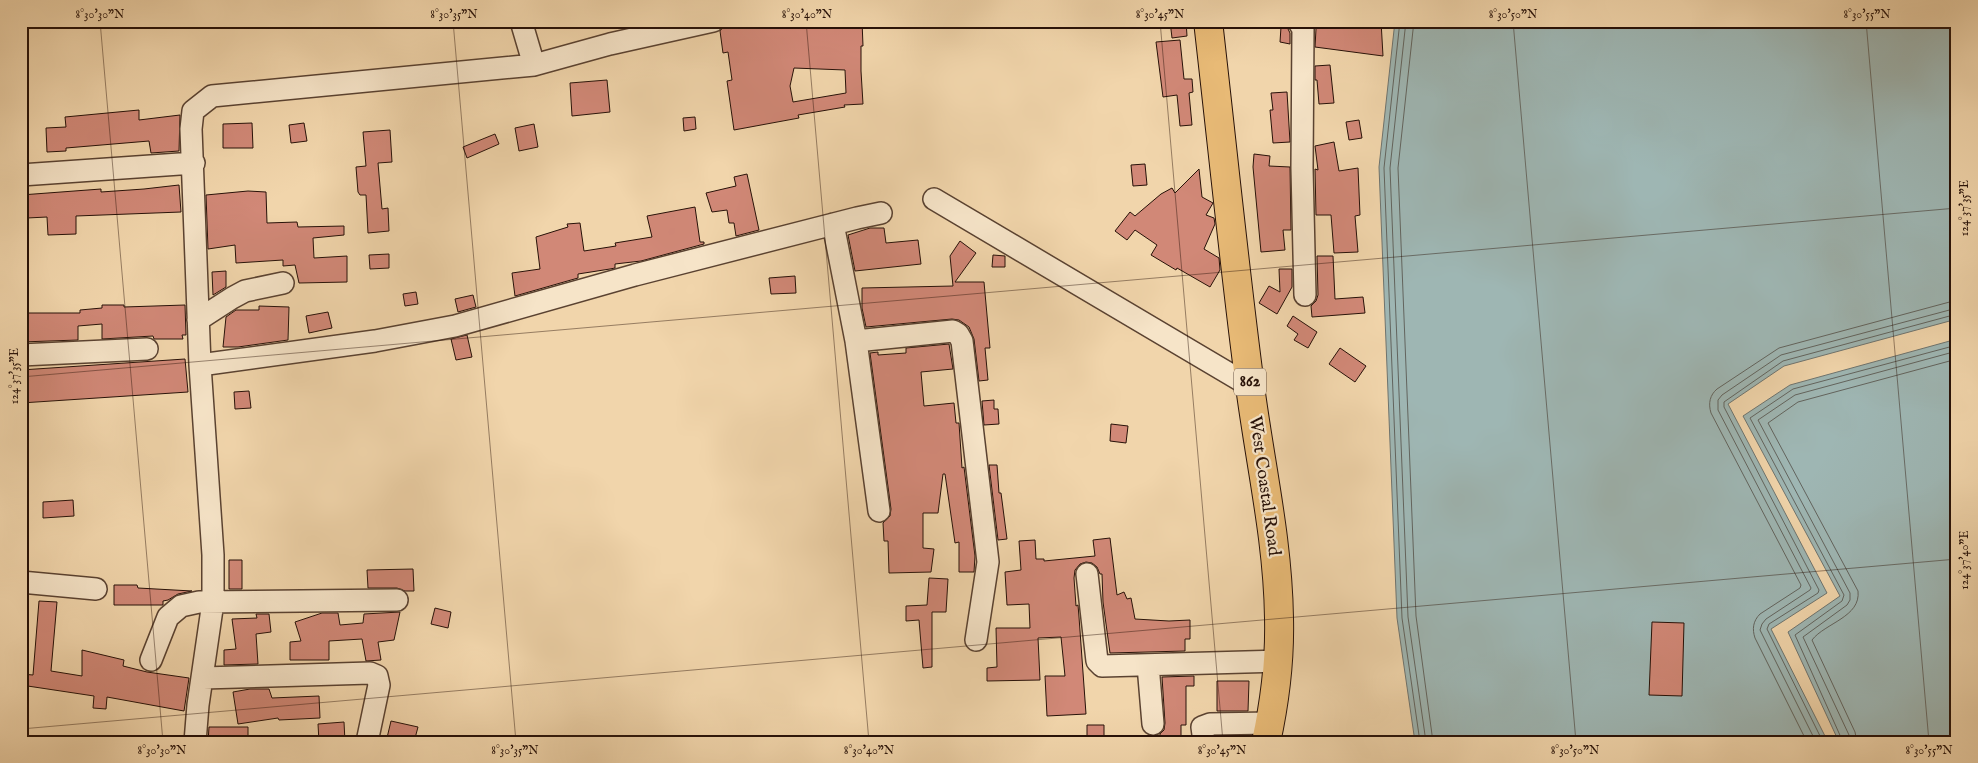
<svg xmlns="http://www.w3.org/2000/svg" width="1978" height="763" viewBox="0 0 1978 763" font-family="'IM FELL English',serif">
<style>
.water{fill:#9eb6b3;stroke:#6e746f}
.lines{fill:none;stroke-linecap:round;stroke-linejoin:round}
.shore{stroke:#62645e;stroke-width:1}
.building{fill:#d18877;stroke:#271108;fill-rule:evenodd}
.minor-casing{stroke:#5a4231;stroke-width:24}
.major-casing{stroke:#271108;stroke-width:30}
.minor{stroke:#f6e4c8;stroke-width:21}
.major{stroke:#e8ba76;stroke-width:28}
.ticks{fill:none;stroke:#271108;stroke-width:1;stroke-opacity:0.45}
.labels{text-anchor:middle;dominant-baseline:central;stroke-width:4.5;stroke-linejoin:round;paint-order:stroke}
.shield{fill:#f6e4c8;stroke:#655042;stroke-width:1}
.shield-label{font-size:16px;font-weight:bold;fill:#271108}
.street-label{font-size:18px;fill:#271108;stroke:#f6e4c8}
.neatline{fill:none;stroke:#271108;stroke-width:2}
.ticks-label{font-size:12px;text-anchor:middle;fill:#271108}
</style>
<rect width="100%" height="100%" fill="#f1d5ab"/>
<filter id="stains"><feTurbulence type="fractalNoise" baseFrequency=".004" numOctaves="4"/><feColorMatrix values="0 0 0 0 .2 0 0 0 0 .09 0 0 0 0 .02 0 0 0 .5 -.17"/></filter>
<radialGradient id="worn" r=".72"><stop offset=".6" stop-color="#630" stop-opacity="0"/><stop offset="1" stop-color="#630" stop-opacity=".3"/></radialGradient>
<path class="water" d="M1395 21H1957V319L1784 366 1728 404 1827 593 1771 629 1828 742H1415L1397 618 1379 167Z
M1957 339V742H1839L1788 632 1840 596 1743 416 1790 385Z"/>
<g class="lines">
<path class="shore" d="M1400 21 1384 168 1402 618 1420 742
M1406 21 1390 168 1408 617 1426 742
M1414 21 1398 168 1416 616 1433 742
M1807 742 1755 638C1752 629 1753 621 1760 614L1800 588 1801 585 1711 413C1708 403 1710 395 1717 389L1779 348 1957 300
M1816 742 1760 630 1762 624 1766 619 1810 590 1811 588 1718 410V400L1722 395 1781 355 1957 308
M1823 742 1767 629 1769 624 1818 593 1819 590 1724 407V402L1783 361 1957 314
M1843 742 1795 635 1842 601 1844 595 1750 418 1793 389 1957 345
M1850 742 1849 735 1803 637 1847 605 1850 600V593L1758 420 1795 395 1957 351
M1857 742 1855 732 1812 640C1825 623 1861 617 1858 591L1768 423 1798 402 1957 359"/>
</g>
<path class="building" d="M725 21H862L863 46H861V71L863 104 844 105 845 107 798 115 799 118 734 130 727 81 732 80 728 52 723 53 720 31 725 25ZM794 68 845 70 846 93 793 102 790 86Z
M1170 21H1186L1187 36 1172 38Z
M1313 21H1381L1383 56 1315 47 1316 29Z
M1281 27H1287L1290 33V44L1280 42Z
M1180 40 1184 79H1192L1193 92 1189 93 1192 125 1180 126 1177 95 1163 97 1156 42Z
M1330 65 1334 103 1319 104 1317 80H1315V66Z
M607 80 610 112 572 116 570 83Z
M1287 92 1290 142 1273 143 1270 110H1273L1271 93Z
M139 110V120L180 115 179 151 151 153 149 141 66 148V151L47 152 46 128 66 127 65 117Z
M695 117 696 129 684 131 683 118Z
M1359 120 1362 138 1349 140 1346 122Z
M252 123 253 148H223V124Z
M304 123 307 141 291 143 289 125Z
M534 124 538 147 519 151 515 128Z
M390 130 392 162 378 163 382 209 388 208 389 231 368 233 366 195H360L358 192 356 167 366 166 363 132Z
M495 134 499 144 467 158 463 147Z
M1334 142 1339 171 1358 168 1360 215 1355 216 1358 252 1334 253 1331 215H1316L1315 169 1318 170 1315 146Z
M1254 154 1270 156 1269 166 1290 167 1291 230H1283L1285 250 1261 252 1253 167Z
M1145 164 1147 185 1133 186 1131 165Z
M1199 169 1202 197 1213 203 1206 215 1214 218 1215 224 1204 249 1219 258 1220 270 1210 287 1177 268 1176 270 1151 255 1157 245 1135 230 1127 240 1115 231 1130 212 1135 216 1161 194 1172 188 1175 193Z
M747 174 759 230 736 236 734 223H729L727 210 712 212 706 193 736 186 734 177Z
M179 185 181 212 76 216V234L48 235 47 217 27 218 26 216H21V195L101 189V192L144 189Z
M248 191 266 192 267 223 297 222 298 227 344 226V235L313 238 314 258 347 256V282L299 283 295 265 283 266V260L236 263 235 245 208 249 206 195Z
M695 207 700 242H704V244L641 261 615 264V268L610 269 578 274V278L515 296 512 273 540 269 536 237 568 227 567 224 580 223 584 251 616 246 615 243 652 237 647 216Z
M870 228H884L886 243 918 240 921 264 855 271 848 235Z
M960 241 976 253 955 282H984L990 348H985L988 380 979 381 974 339 969 327 959 320 952 319 866 327 862 308V288L953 286 950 256Z
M389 254V268L370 269 369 255Z
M993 255 1005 256V267H992Z
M1317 256H1333L1335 299 1363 297 1365 313 1312 317 1311 306 1316 301 1318 295Z
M1279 269H1292V287L1277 314 1259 303 1269 286 1280 292Z
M226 271V287L213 295 212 272Z
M795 276 796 293 771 294 769 278Z
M416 292 418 304 405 306 403 294Z
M473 295 476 307 458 312 455 299Z
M102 305H124V307L185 305 186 335H182L183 339H154L153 336 102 339V324L78 326V340L21 342V313H80V310L102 308Z
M259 306 289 307 288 340 238 347H223L226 317 236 310H259Z
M328 312 332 328 309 333 306 316Z
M1293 316 1317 332 1308 348 1294 340 1298 334 1287 326Z
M467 335 472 357 456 360 451 339Z
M949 344 953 369 921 372 924 406 954 403 956 423H959L962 468 964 467 975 556 974 572H959V542L955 543 945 474H943L938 513H923V548L934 549 931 572 889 573 888 541H884L883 523 890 516 891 509 870 353 878 352V355L906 353V348Z
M1340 348 1366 366 1355 382 1329 364Z
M185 359 188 392 21 403V370Z
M249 391 251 408 235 409 234 392Z
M994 400V409H998L999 424 984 425 982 401Z
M1111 424 1128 426 1126 443 1110 441Z
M989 465H997L999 493H1001L1007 539 998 540Z
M73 500 74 516 43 518V502Z
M1110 538 1117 595 1124 592 1127 599 1131 598 1135 619 1169 621 1190 620V639H1185V651L1110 653 1103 602 1102 574H1100L1097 567 1092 563 1086 562 1080 564 1075 570 1074 578 1076 606 1078 605 1079 617 1086 714 1047 716 1045 676H1065L1061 637 1038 638 1040 680 987 681V668L997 667 996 628H1030L1029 604 1007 605 1005 572 1021 570 1019 541 1035 540 1036 559H1044V561L1095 556 1093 540Z
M229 560H242V589H229Z
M413 569 414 591H405L397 588H368L367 570Z
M929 578 948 579 946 612H932V667L923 668 919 620 906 621V606L927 605Z
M114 585H137L138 588 192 591 178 594 168 600 163 601V605H114Z
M39 601 57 602 51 671 82 676V650L124 660 123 666 147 672 189 678 184 711 107 697 106 709 93 708 94 696 21 685V674L33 675Z
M435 608 451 612 448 628 431 624Z
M400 612 394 640 378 642 381 660 366 661 362 639 329 641V660H290V642L301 641 295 622 322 613H338L340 625 363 623 364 614Z
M256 614H269L271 632 256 634 258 664 224 665V650L236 649 232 619 257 618Z
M1652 622 1684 623 1682 696 1649 695Z
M1194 676V686H1186V725H1181V742H1160V734L1164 730 1165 723 1162 677Z
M1217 681H1249L1248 711H1217Z
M250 689H269L272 698 319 696 320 718 279 720 278 718 238 724 233 692Z
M391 721 418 727 414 742H386Z
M344 722 345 742H319L318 724Z
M1087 725H1104V742H1087Z
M209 727H248V742H208Z"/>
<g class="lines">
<defs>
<path id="minor" d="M521 21 534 65
M1298 21 1303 29 1302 168 1305 295
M21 175 194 163
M934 199 1250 386
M833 224 856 341 879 511
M198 320 232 298 245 291 283 283
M856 341 953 331 958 334 962 341 988 562 976 640
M21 355 147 349
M200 365 375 341 455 326 635 275 857 218 881 213
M1087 574 1097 661 1102 666 1278 661
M21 582 96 589
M151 660 168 617 181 606 199 602 397 600
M1148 665 1153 724
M203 678 370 673 377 676 379 685 367 742
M195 742 198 705 213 602V555L200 365 191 129 193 111 212 96 534 65 610 44 713 21
M1204 742 1202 727 1210 724 1270 723"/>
<path id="major" d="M1208 21C1222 143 1234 264 1250 386 1260 463 1278 540 1279 618 1280 659 1275 701 1266 742"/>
</defs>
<use href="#minor" class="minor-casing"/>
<use href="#major" class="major-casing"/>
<use href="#minor" class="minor"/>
<use href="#major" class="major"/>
</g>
<path class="ticks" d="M100 21 163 742M453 21 516 742M806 21 869 742M1160 21 1223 742M1513 21 1576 742M1866 21 1929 742M21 25 67 21M21 377 1957 208M21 729 1957 559"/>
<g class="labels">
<rect class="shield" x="1234" y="368.5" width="32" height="27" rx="4"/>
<g class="shield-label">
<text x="1250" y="382">862</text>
</g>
<g class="street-label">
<text transform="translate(1264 486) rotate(82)">West Coastal Road</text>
</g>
</g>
<rect width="1978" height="763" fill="none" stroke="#f1d5ab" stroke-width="55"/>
<rect x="28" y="28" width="1922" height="708" class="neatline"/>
<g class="ticks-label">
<text x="100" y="18">8°30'30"N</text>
<text x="454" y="18">8°30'35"N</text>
<text x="807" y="18">8°30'40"N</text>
<text x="1160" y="18">8°30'45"N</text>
<text x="1513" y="18">8°30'50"N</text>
<text x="1867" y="18">8°30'55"N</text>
<text transform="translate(1964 208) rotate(-90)" y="4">124°37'35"E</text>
<text transform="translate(14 376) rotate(-90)" y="4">124°37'35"E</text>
<text transform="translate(1964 560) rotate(-90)" y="4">124°37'40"E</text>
<text x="162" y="754">8°30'30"N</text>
<text x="515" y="754">8°30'35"N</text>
<text x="869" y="754">8°30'40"N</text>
<text x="1222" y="754">8°30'45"N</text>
<text x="1575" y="754">8°30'50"N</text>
<text x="1929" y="754">8°30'55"N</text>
</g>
<rect width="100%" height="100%" filter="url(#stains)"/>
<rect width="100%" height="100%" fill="url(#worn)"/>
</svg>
